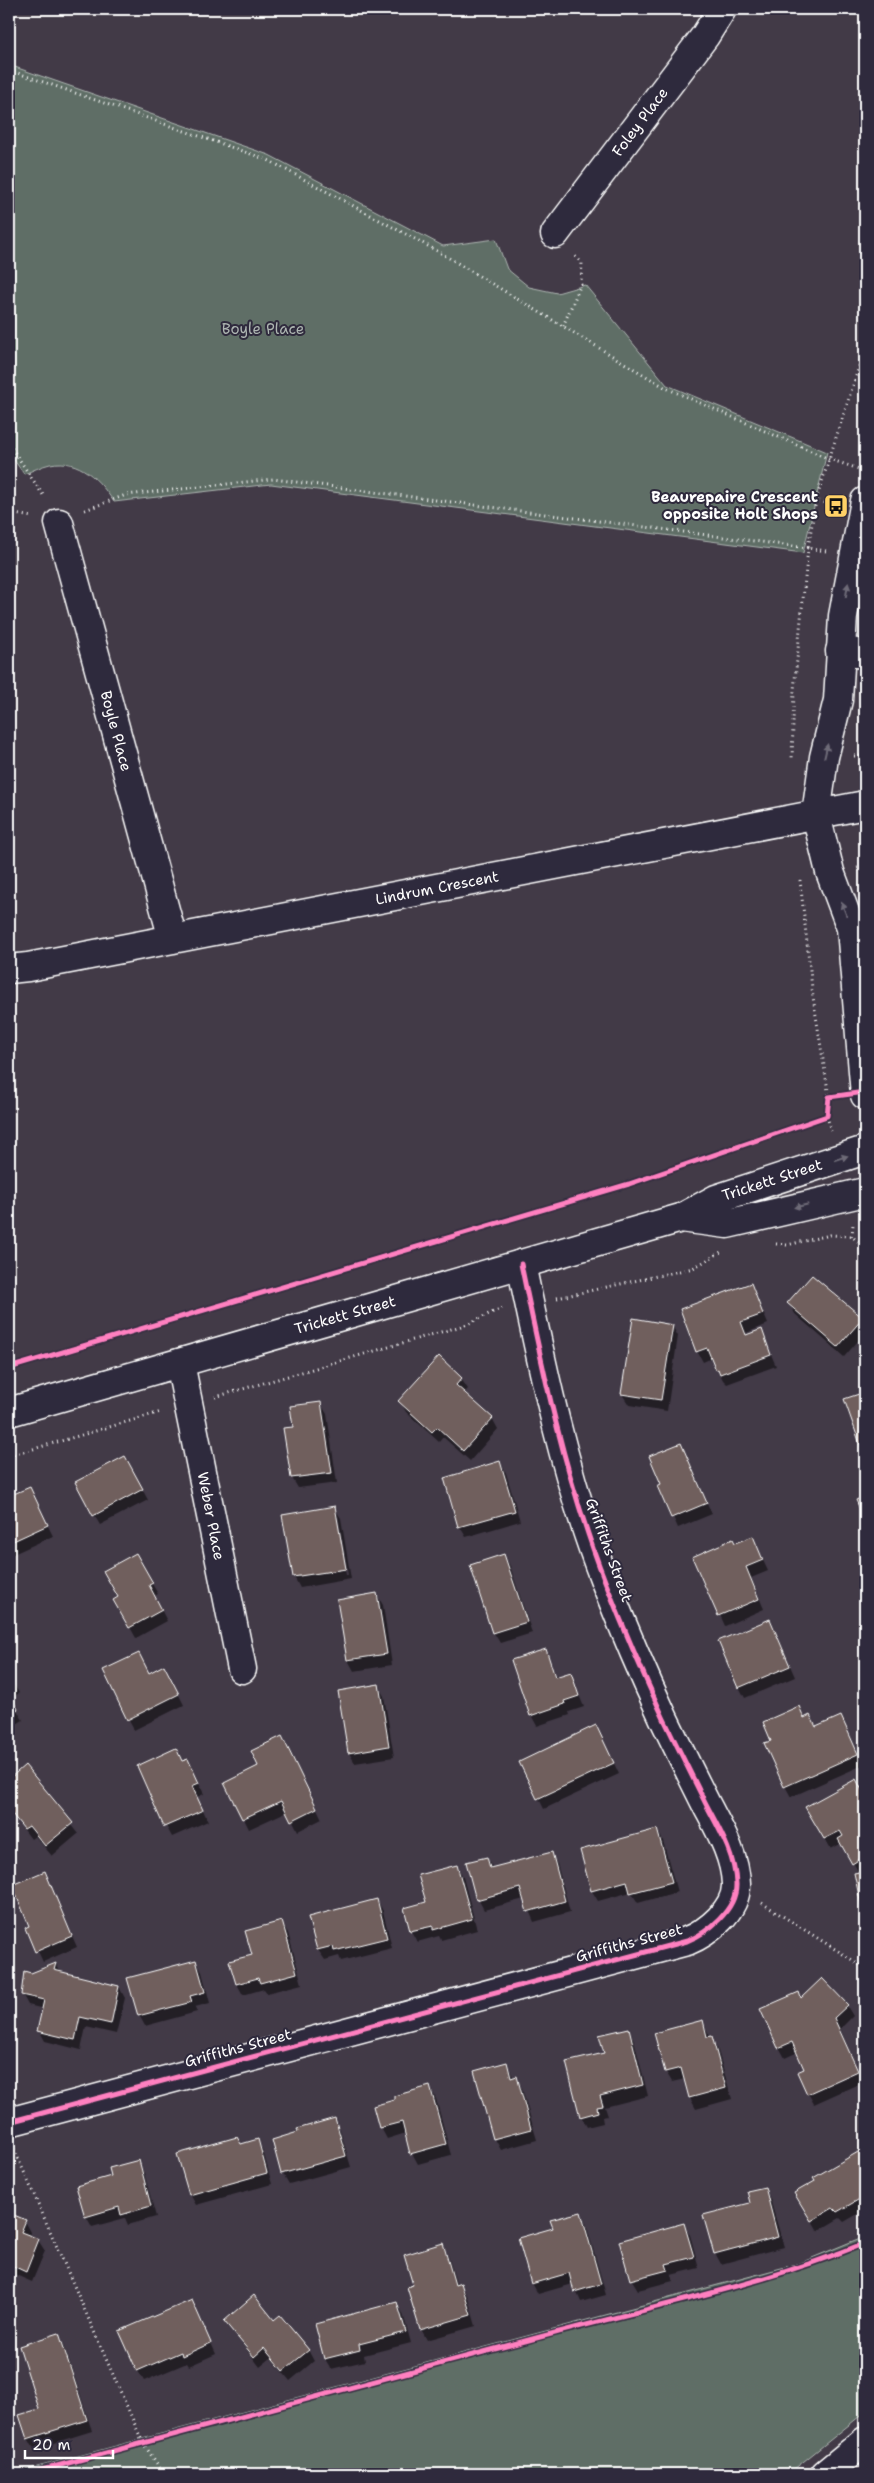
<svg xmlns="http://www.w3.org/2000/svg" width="874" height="2483" viewBox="0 0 874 2483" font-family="'Shantell Sans',sans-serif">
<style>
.green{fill:#5e6e66;stroke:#aeb6b2}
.shadow{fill:#0007;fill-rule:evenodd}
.building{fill:#705f5d;stroke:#fff}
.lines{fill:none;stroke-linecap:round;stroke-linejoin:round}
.street-casing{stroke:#fff;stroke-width:31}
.secondary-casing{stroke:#fff;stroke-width:31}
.path{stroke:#fff;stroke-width:3;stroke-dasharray:1 4;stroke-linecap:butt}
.street{stroke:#2f2a3d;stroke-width:28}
.secondary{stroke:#2f2a3d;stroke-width:28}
.cycleway-casing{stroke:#2f2a3d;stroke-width:8}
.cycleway{stroke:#ff80c0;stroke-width:5}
.oneway{fill:#6d6a77}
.labels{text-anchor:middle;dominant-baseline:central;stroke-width:4;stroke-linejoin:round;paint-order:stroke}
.street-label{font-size:15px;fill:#fff;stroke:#2f2a3d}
.park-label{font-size:15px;fill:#aeb6b2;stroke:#2f2a3d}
.poi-label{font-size:15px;font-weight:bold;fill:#fff;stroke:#2f2a3d;text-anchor:end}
</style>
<rect width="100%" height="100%" fill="#423a47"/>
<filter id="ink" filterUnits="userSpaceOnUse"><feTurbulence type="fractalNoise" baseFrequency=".02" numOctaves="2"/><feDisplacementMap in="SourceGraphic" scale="10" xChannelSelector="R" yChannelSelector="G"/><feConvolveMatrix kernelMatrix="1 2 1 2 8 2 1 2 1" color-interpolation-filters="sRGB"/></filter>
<g filter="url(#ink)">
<path class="green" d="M9 65 269 155 443 246 496 239 507 269 529 287 557 293 585 285 667 385 827 452 803 553 271 484 114 502C99 480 80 458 50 464 41 466 32 471 24 474L9 453Z
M865 2236V2412L788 2474H11L800 2263Z"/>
<path class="shadow" d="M751 1284 768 1324 746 1333 747 1336 761 1331 776 1366 727 1384 723 1380 712 1358 703 1362 697 1351Z
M789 1303 862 1319 865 1324V1333L844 1357 795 1314Z
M672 1326 678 1336 667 1411 629 1405 622 1394Z
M439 1358 461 1379 468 1389 464 1393 492 1418 498 1429 470 1461 443 1437 439 1442 406 1412 400 1401Z
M865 1393V1455L846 1400Z
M320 1403 327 1414 337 1483 298 1488 292 1478 294 1428Z
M680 1444 712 1514 678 1528 659 1486 662 1485Z
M500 1463 506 1473 520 1521 466 1537 460 1527 445 1479Z
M131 1468 148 1500 100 1525 94 1515Z
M29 1488 53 1536 9 1556V1497Z
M334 1508 341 1518 351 1579 300 1588 294 1577 284 1516ZM336 1517H338L348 1575H346Z
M752 1537 768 1571 751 1578 764 1609 725 1626 694 1557Z
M135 1555 158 1594 154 1596 167 1621 136 1638 115 1600 120 1598Z
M504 1555 510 1566 532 1633 500 1643 494 1633 472 1566Z
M377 1595 383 1605 392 1665 354 1671 348 1660 338 1601Z
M775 1631 795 1677 745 1698 739 1687Z
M545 1651 557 1678 570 1673 584 1707 569 1712 570 1715 537 1726 531 1715Z
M149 1674 170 1677 184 1705 134 1730 128 1719Z
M9 1677 19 1693 10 1699 23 1720 9 1729Z
M378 1686 384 1696 394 1757 355 1763 349 1753Z
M798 1708 805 1719 817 1728H846L863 1765 791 1797 785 1786 772 1741Z
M596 1726 619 1774 544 1809 521 1762Z
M288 1748 322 1819 298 1831 288 1811 249 1829 226 1783 260 1767Z
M182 1763 193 1771 204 1794 197 1797 208 1821 172 1837 166 1826Z
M25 1767 78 1834 52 1856 35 1836 31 1839 9 1810V1780Z
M855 1780 865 1798V1870L862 1872H865V1909L862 1904 859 1873 842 1843 831 1849 807 1807Z
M657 1830 663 1841 677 1892 638 1903 631 1892 598 1901 592 1891 581 1851Z
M551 1854 557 1864 570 1912 534 1922 524 1899 484 1910 478 1899 487 1858 493 1869Z
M457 1866 463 1877 477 1930 441 1940 439 1936 417 1942 411 1931 405 1909 427 1903Z
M44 1873 77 1947 43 1962 27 1928 30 1927Z
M377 1900 383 1911 392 1948 341 1961 339 1956 325 1960 318 1950Z
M281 1922 288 1933 302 1984 267 1993 264 1989 243 1995 237 1984 231 1962 253 1956Z
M196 1961 202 1972 210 2003 195 2007 197 2012 145 2026 139 2015Z
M56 1964 61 1973 119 1987 125 1998 116 2034 86 2027 81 2050 45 2041 39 2030 44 2009 28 2005 22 1994 31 1974Z
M801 1999 847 2006 853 2016 840 2029 863 2082 814 2104 808 2093 806 2070 798 2052 785 2058 779 2047Z
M702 2022 717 2048 732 2099 696 2109 690 2098 685 2079 672 2082 666 2072Z
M628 2030 634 2040 648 2096 605 2107 608 2116 602 2117 603 2123 587 2127 581 2116 605 2054Z
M507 2064 514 2079 516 2078 522 2089 537 2140 501 2150 495 2139 476 2072Z
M430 2088 436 2099 451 2155 418 2164 412 2153 406 2133 387 2139 381 2128 374 2107Z
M334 2120 340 2130 351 2167 289 2184 283 2174 273 2140Z
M257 2141 263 2151 272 2184 196 2205 190 2194Z
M865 2150V2210L844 2222 840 2218 818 2231 796 2193 817 2182 815 2179Z
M138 2162 144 2173 156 2217 128 2225 125 2218 92 2227 86 2216 113 2177Z
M764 2188 770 2199 784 2247 721 2264 715 2253Z
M580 2213 586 2224 606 2295 581 2302 573 2284 538 2294 532 2283 554 2229Z
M9 2214 25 2221 31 2232 29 2236 38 2240 45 2251 32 2282 9 2272Z
M683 2225 690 2235 699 2268 671 2275 673 2281 638 2290 632 2280 621 2242Z
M442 2245 448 2256 457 2286 461 2285 467 2295 476 2326 427 2340 421 2329 415 2286Z
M192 2301 216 2354 189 2366 187 2363 144 2381 138 2371Z
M397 2303 403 2314 411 2343 364 2355 365 2361 331 2369 325 2359Z
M225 2321 308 2350 314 2361 290 2381 271 2358 260 2367Z
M58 2334 64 2345 92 2431 34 2449 28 2438 41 2410Z"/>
<path class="building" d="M812 1275 863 1318 838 1347 787 1303Z
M751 1283 763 1314 741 1322 746 1335 762 1329 771 1355 720 1374 718 1369 716 1370 707 1348 696 1352 680 1309Z
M633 1318 673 1325 661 1400 621 1394Z
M439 1356 462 1378 456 1385 493 1418 463 1451 437 1427 432 1432 398 1401Z
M865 1392V1458L844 1399Z
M321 1402 332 1473 291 1478 283 1428 293 1427 290 1406Z
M681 1443 707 1503 671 1518 657 1486 661 1484 649 1456Z
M125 1456 143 1489 93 1516 75 1482Z
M500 1461 515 1511 458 1527 444 1478Z
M30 1487 48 1525 9 1543V1496Z
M865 1496V1521L856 1500Z
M335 1506 346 1569 293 1577 282 1515Z
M753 1536 763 1560 746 1567 759 1599 718 1616 692 1557 733 1539 735 1543Z
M136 1553 153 1583 149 1585 162 1610 129 1628 113 1600 118 1597 103 1571Z
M504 1554 527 1622 492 1633 470 1565Z
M377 1593 387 1654 347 1660 337 1600Z
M770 1619 790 1666 738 1688 718 1641Z
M546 1649 555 1677 571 1672 579 1696 564 1701 565 1704 530 1716 511 1660Z
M139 1653 149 1673 164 1665 179 1694 127 1720 103 1670Z
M379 1684 389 1746 348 1753 338 1691Z
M9 1695 18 1709 9 1715Z
M799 1706 804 1718 810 1715 816 1727 841 1716 858 1754 784 1787 764 1743 771 1741 763 1722Z
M596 1725 614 1763 537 1799 519 1762Z
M282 1736 317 1808 291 1821 281 1801 242 1819 224 1783 258 1766 251 1751Z
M176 1748 182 1761 188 1759 199 1783 192 1786 203 1810 164 1827 137 1766Z
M25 1765 73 1823 45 1846 29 1826 24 1829 9 1810V1779Z
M856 1779 865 1796V1856L852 1864 838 1839 843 1836 840 1831 824 1839 805 1807Z
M657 1829 672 1882 630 1893 627 1881 591 1891 580 1850Z
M552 1852 565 1901 527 1912 520 1888 476 1900 466 1862 487 1857 490 1868Z
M457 1865 472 1919 433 1930V1926L410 1931 404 1908 426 1902 418 1875Z
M45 1871 72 1936 35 1952 25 1928 29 1926 12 1885Z
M865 1871V1904L861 1905 854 1873Z
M377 1899 387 1938 334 1951 333 1946 317 1950 308 1917Z
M282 1921 297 1973 260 1983 258 1978 236 1984 229 1961 252 1955 245 1931Z
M196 1960 205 1992 190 1996 192 2002 138 2016 127 1978Z
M56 1963 54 1970 119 1986 111 2024 80 2017 75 2040 37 2031 44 2000 21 1995 24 1971 31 1973Z
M822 1978 848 2005 834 2018 858 2071 807 2094 797 2072 804 2069 792 2042 778 2048 760 2009 799 1992 801 1998Z
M703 2020 707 2037 712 2036 726 2088 689 2098 681 2068 665 2072 654 2033Z
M629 2028 643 2085 600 2096 603 2106 597 2107 598 2112 580 2117 566 2062 604 2053 599 2035Z
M507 2062 511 2078 517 2076 531 2129 493 2139 474 2071Z
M430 2086 446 2144 410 2154 402 2122 379 2128 373 2106 394 2100V2096Z
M335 2118 346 2156 281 2174 272 2140 298 2132 297 2129Z
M237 2137 241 2144 258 2139 267 2173 189 2195 177 2154Z
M865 2148V2196L837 2212 833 2208 811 2221 794 2193 815 2181 813 2178Z
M139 2160 151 2206 121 2215 119 2207 85 2217 76 2186 111 2176 109 2168Z
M765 2187 778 2237 714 2254 703 2215 750 2203 747 2191Z
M581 2212 601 2284 574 2292 569 2273 531 2284 518 2238 553 2228 550 2220Z
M9 2213 26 2220 21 2232 39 2239 26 2272 9 2264Z
M684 2223 694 2257 666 2264 668 2270 630 2280 619 2241Z
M443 2243 455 2285 461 2283 471 2315 420 2330 407 2287 413 2285 404 2255Z
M254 2295 274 2320 280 2315 309 2350 283 2371 264 2348 254 2357 224 2321Z
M192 2300 211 2343 182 2356 181 2352 137 2371 119 2331Z
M397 2302 406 2332 359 2344 360 2350 324 2359 315 2324Z
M59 2333 87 2420 27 2439 19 2415 39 2409 19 2346Z"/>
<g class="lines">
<defs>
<path id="street" d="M555 234 705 36 722 9
M59 523 173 939
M840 651 865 654
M9 969 28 967 865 805
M180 1363 242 1669
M9 2122 687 1941C707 1933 737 1910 736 1884 735 1855 719 1829 706 1804 692 1776 678 1748 664 1719 643 1674 623 1627 605 1581 565 1478 543 1371 521 1264
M825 2474 865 2441"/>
<path id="secondary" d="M865 501 843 616 838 700 824 757 816 815 830 872 851 928 865 1095
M681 1218 727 1224 865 1192
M9 1412 681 1218 716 1199 865 1150"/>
</defs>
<use href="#street" class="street-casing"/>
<use href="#secondary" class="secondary-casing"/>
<path class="path" d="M9 70 268 160 439 252 666 388 829 459 865 471
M563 326 581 284 582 263 573 254
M9 444 45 498
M816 500 865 348
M85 510 126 495 273 479 808 548 794 690 792 760
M9 513 32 517
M826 551 808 548 816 500 836 506
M854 756H865
M857 868 865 867
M800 880 813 997 829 1097
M827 1116 831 1131
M852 1236 853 1224
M776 1244 787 1245 830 1235 852 1236 865 1250
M557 1298 693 1268 721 1252
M215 1397 465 1325 502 1308
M9 1456 161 1412
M762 1903 865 1968
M14 2149 143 2443 164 2474"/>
<use href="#street" class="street"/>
<use href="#secondary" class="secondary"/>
<defs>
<path id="cycleway" d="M9 1368 629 1184 827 1116 829 1097 865 1092
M9 2122 687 1941C707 1933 737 1910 736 1884 735 1855 719 1829 706 1804 692 1776 678 1748 664 1719 643 1674 623 1627 605 1581 565 1478 543 1371 521 1264
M27 2474C203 2427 379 2380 555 2333 660 2305 765 2284 865 2243"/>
</defs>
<use href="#cycleway" class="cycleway-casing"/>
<use href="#cycleway" class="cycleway"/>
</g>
<defs><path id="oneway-solid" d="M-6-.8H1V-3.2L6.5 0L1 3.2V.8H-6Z" transform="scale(1.25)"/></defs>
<g class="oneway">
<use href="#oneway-solid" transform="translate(847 590) rotate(-80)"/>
<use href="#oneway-solid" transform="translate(826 751) rotate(-77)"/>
<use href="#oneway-solid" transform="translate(844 909) rotate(-111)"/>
<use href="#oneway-solid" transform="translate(841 1158) rotate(-18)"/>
<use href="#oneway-solid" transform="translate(801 1206) rotate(167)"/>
</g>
</g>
<defs>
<symbol id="bus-square" viewBox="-11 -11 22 22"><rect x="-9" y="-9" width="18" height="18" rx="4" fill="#ffd166" stroke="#2f2a3d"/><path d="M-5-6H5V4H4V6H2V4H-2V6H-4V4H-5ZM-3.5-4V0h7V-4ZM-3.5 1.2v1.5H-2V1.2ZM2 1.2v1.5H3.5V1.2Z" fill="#111"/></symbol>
</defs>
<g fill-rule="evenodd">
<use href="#bus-square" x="822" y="492" width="28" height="28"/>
</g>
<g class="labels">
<g class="street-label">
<text transform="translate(640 122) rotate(-53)">Foley Place</text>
<text transform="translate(116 731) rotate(75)">Boyle Place</text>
<text transform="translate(437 888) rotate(-11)">Lindrum Crescent</text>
<text transform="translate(772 1180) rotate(-18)">Trickett Street</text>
<text transform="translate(345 1315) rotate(-16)">Trickett Street</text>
<text transform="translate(211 1516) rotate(79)">Weber Place</text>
<text transform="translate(609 1550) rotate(70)">Griffiths Street</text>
<text transform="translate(629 1943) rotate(-15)">Griffiths Street</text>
<text transform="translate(238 2048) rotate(-15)">Griffiths Street</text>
</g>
<g class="park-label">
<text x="263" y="329">Boyle Place</text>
</g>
<g class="poi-label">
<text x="818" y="497">Beaurepaire Crescent<tspan x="818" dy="17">opposite Holt Shops</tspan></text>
</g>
</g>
<rect width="874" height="2483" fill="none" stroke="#2f2a3d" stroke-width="30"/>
<rect x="15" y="15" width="844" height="2453" fill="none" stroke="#fff" stroke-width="2" filter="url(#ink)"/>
<path d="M25 2450v8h88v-8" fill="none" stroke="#ffffff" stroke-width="2.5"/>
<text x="32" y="2450" font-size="15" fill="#ffffff" stroke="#2f2a3d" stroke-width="4" paint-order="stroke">20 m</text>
</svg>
